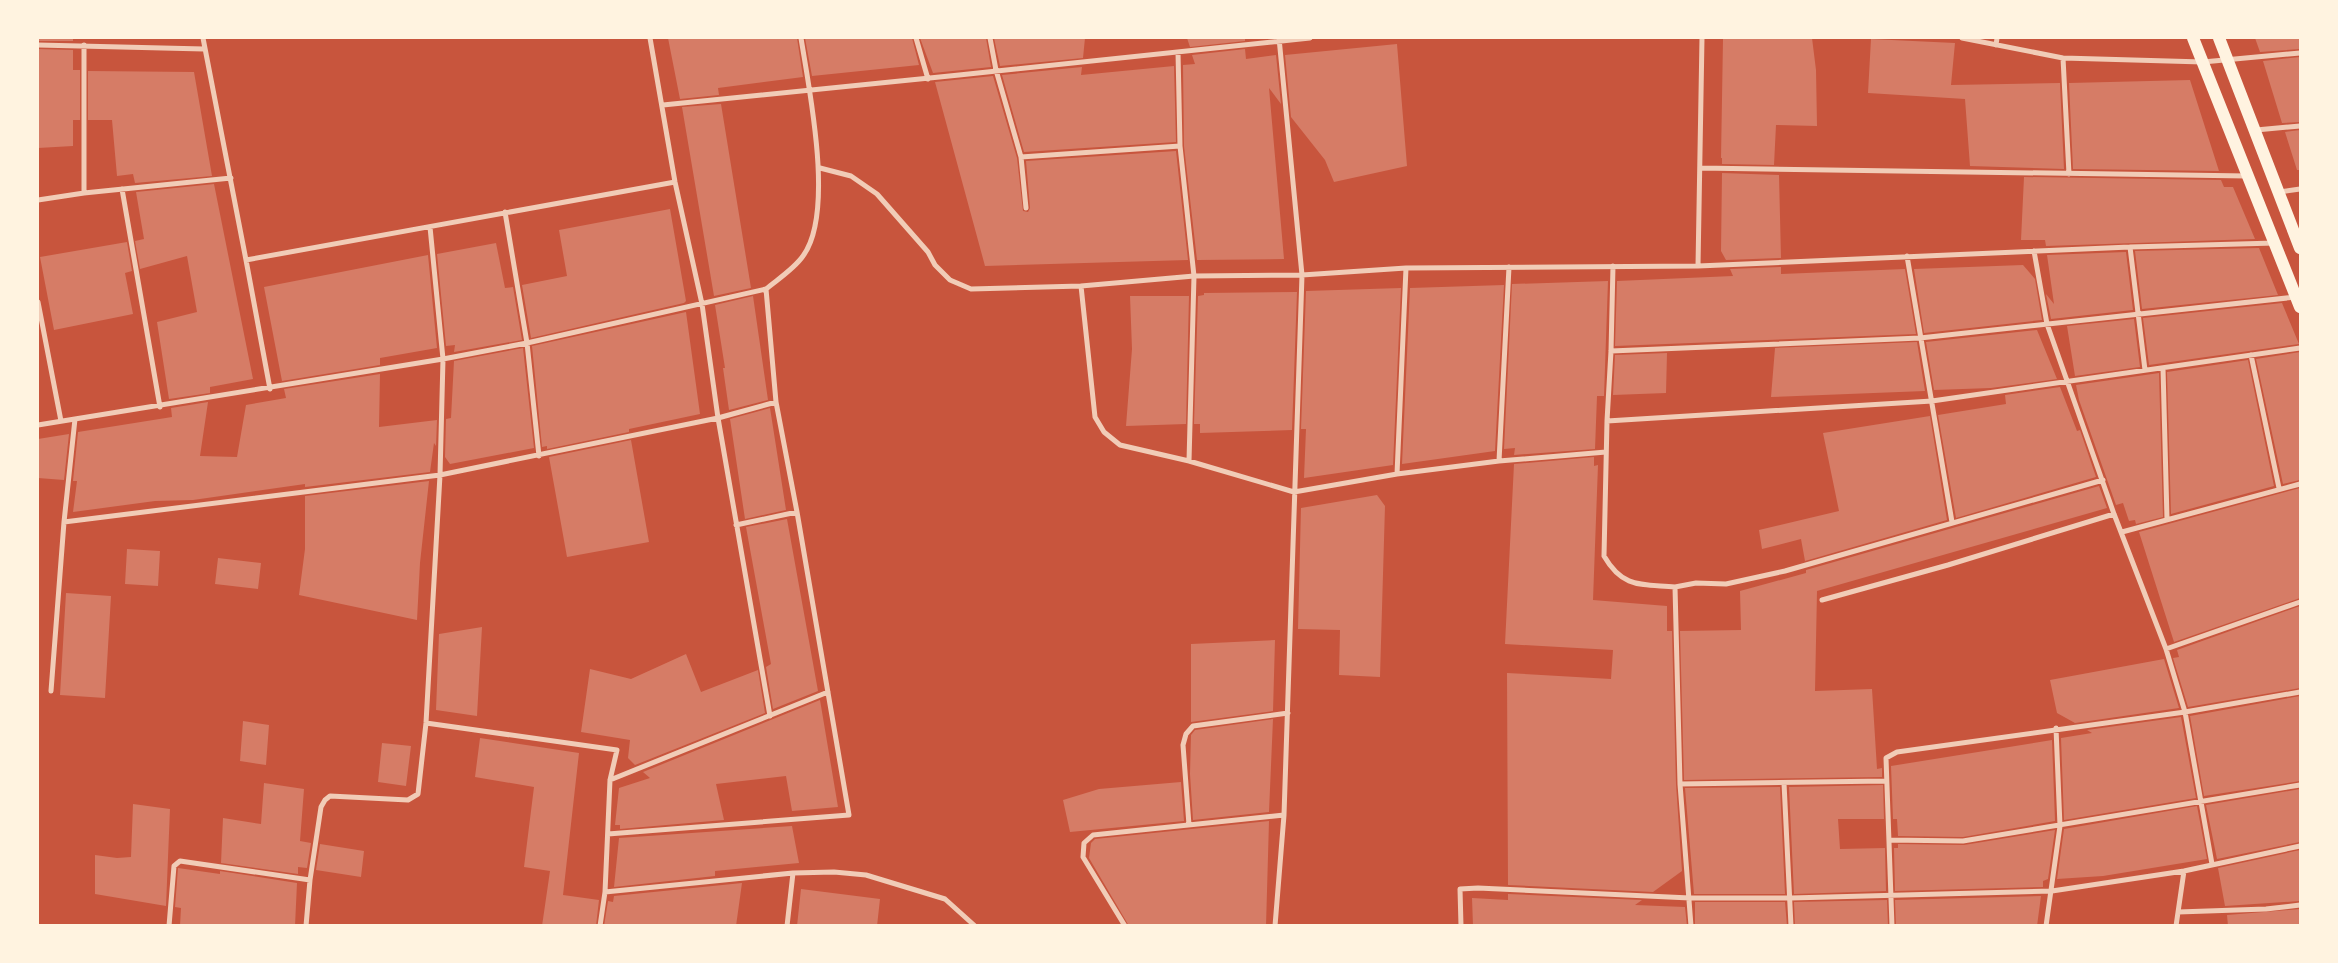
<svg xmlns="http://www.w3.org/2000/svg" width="2338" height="963" viewBox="0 0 2338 963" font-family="Karla,sans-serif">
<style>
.building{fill:#d67c66}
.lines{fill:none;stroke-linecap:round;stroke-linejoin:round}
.minor{stroke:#f1ccb7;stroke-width:5}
.primary{stroke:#fff3e0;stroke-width:12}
</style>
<rect width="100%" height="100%" fill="#c8553d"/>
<path class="building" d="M38 38H73V41H38Z
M668 38H797L803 77 718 88 719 95 680 99Z
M805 38H912L919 65 812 76Z
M920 38H986L991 67 933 73Z
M994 38H1085L1083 58 1000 66Z
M1187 38H1245V41L1190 47Z
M1812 38 1816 70 1817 126 1776 125 1774 165 1722 164V158H1721L1723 39Z
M2255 38H2300V49L2260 52Z
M1871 39 1955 43 1951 85 2060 83 2064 169 1970 166 1965 99 1868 93Z
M1397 44 1407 166 1334 182 1325 160 1291 117 1285 55Z
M38 49 73 50V70H80V120H73V146L38 148Z
M1245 49 1246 59 1276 55 1281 104 1269 88 1284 259 1197 260 1184 146 1183 65 1195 64 1192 55Z
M2300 57V122L2282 123 2263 61Z
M1174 66 1176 142 1024 152 1002 75 1082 67 1081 75Z
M88 71 194 72 212 176 135 183 133 174 117 176 112 120H88Z
M993 76 1017 158 1023 211 1028 212 1030 208 1026 161 1176 151 1188 260 985 266 935 82Z
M2190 80 2219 171 2073 169 2069 83Z
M721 104 751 288 714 296 682 107Z
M2300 130V170H2297L2285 132Z
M1722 173 1779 175 1781 258 1726 260 1721 251Z
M2024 177 2221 180 2224 187H2233L2255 239 2046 246 2045 240H2021Z
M214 184 253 379 210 387V393L169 399 157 322 197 312 187 256 140 269 135 241 144 239 136 192Z
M670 209 686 301 684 303 531 338 522 285 567 276 559 230Z
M127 242 132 271 125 273 133 314 54 330 40 257Z
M496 243 505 288 513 287 522 340 454 352 455 345 446 346 437 254Z
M2259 248 2278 295 2142 309 2135 251Z
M2126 252 2133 310 2051 319 2046 294 2054 304 2047 255Z
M428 255 437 348 380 358V365L282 381 264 287Z
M2023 265 2035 279 2042 320 1924 333 1914 269Z
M1781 267V274L1905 269 1916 334 1615 346 1617 281 1733 276 1730 269Z
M1608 281 1604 396H1597L1595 449 1514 455 1515 448 1504 449 1512 284Z
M1504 285 1495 451 1402 464 1410 288Z
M1401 288 1393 465 1304 478 1306 429H1301L1306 291Z
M1297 292 1292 430 1200 433V424H1194L1198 296 1204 295V293Z
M753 296 768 400 729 410 723 368H725L715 305Z
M1130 296H1189L1186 424 1126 426 1132 349Z
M2282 303 2299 344 2149 365 2143 318Z
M686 312 700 414 629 429V432L547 449V446L542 447 532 346Z
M2134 319 2140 367 2075 376 2067 326Z
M2037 330 2057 379 1991 388 1934 390 1926 342Z
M1917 342 1925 391 1771 397 1775 348Z
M523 348 534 448 450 464 445 457 446 419 451 418 454 361Z
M2300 352V480L2283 484 2256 359Z
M1667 353 1666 393 1613 395 1615 355Z
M2248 360 2274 486 2171 514 2167 372Z
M2159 373 2163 517 2136 524 2135 520 2129 521 2123 503 2116 505 2079 400 2076 385Z
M380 374 379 427 437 420 436 446 434 443 430 472 305 487V484L193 500 155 501 73 512 77 481H73L78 432 172 417 171 408 208 402 200 456 237 457 246 405 286 398 284 389Z
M2060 387 2077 431 2080 430 2096 477 1956 518 1938 415 2006 404 2005 395Z
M770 408 786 510 745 519 730 419Z
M1930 416 1947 520 1805 561 1801 539 1762 549 1759 530 1839 511 1823 433Z
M69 434 64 480 38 478V439Z
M631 440 649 542 567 557 549 457Z
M1594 457V466L1598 465 1593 600 1667 606V631H1672L1676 784 1682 871 1653 892 1508 885 1507 673 1611 679 1613 650 1505 644 1514 464Z
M429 481 420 563 417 620 299 595 305 549V496Z
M2099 486 2107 508 1817 591 1815 691 1872 689 1877 769 1882 768V777L1684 780 1680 631 1741 630 1740 591 1806 573V570Z
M2300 488V598L2174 642 2139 532Z
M1377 495 1385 506 1380 677 1339 675 1340 630 1298 629 1301 508Z
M787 519 818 691 773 709 766 667 771 664 746 527Z
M127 549 160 551 158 586 125 584Z
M218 558 261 563 258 589 215 584Z
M66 593 111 596 105 698 60 695Z
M2300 606V688L2188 707 2173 658 2179 657 2177 650Z
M482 627 477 716 436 710 439 634Z
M1275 640 1273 711 1191 722V644Z
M686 654 701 692 758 670 765 713 635 765 628 758 630 740 581 732 590 669 631 679Z
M2164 659 2179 708 2075 723 2057 713 2050 680Z
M2300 696V781L2204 796 2190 716Z
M820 700 838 807 792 811 786 776 716 784 724 820 620 829V825H615L619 788 650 778 643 772Z
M2181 717 2196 798 2064 820 2061 738 2092 733 2087 730Z
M1273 719 1269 812 1193 820 1190 774 1191 735 1195 730Z
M243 721 269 725 266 765 240 761Z
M480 738 579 753 563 895 599 900 596 926H542L550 871 524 867 534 787 475 777Z
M2052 740 2055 821 1963 837 1898 836 1897 819H1893L1891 766Z
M382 743 411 746 406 786 378 782Z
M1181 782 1184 821 1070 832 1063 800 1099 789Z
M264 783 304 789 300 841 311 843 307 868 298 867V874L221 863 223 818 261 824Z
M1883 785 1884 819H1838L1840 849 1885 848 1886 891 1794 894 1789 787Z
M1780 787 1785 894H1694L1685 788Z
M2300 789V842L2217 859 2206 805Z
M133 804 170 809 166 906 95 894V855L117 858 131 857Z
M2197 806 2207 859 2103 876 2057 879 2064 829Z
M1269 821 1266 926H1129L1089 858 1091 843 1095 839Z
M792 826 799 863 715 871V876L614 887 619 838Z
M2055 830 2048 879 2043 881V887L1895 891 1894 848H1898V844L1964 845Z
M320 844 364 851 361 877 316 870Z
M2300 850V901L2225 906 2218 868Z
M178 868 220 874V871L297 883 295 926H180L181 908 175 907Z
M742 883 736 926H604L608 901 613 902 614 896Z
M801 889 880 899 877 926H797Z
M1508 894 1642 900 1635 905 1685 907 1687 926H1473L1472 898 1508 900Z
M2041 896 2037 926H1896L1895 900Z
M1887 900 1888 926H1795L1794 902Z
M1695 902H1785L1787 926H1695Z
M2300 909V926H2228L2227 915Z"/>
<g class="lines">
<path class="minor" d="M203 38 246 260 675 182
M650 38 675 182 702 304 718 418 770 716
M916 38 928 79
M990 38 996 70 1021 157 1026 208
M1962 38 2063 58 2203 62 2300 53
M38 45 204 49
M1996 45 1997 38
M1178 52 1180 146 1194 276 1189 461
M2063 58 2069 174
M663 105C879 83 1094 62 1310 38
M2256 130 2300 126
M1021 157 1180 146
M820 168 851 176 877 194 928 252 935 265 950 280 971 289 1081 286 1194 276 1302 275 1406 268 1698 266 2130 247 2275 243
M1700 168 2247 176
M122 189 160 407
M2279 192 2300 189
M84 193V45
M38 200 84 193 231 178
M505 212 527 343 539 456
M2130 247 2145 370
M2034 251 2047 324 2114 514 2166 649 2185 712 2212 864
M1907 256 1952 522
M246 260 270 389
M1613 266 1611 351 1607 421 1932 401 2300 348
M1698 266 1702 38
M1081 286 1095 417 1104 432 1120 445 1189 461 1294 492 1397 474 1499 461 1509 267
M38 302 61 421
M1611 351 1920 338 2296 297
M2251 355 2279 488
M2163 368 2167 519
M1607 421 1604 556C1623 589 1642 584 1675 587
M38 425 443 359 527 343 766 289
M1499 461 1606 452
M1397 474 1406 268
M64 522 440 475 718 418 776 402
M736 525 797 512
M2122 532 2300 484
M1822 600 1948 565 2114 514
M2166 649 2300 602
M51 691 64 522 75 419
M426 723 617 750 610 780 605 892 600 926
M610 780 828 692
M1784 783 1791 926
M1680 784 1886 781
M1189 825 1183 745 1186 734 1193 726 1288 713
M608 834 849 815 797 512 776 402 766 289C778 279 794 269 803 256 835 213 809 89 801 38
M1889 840 1963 841 2300 785
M605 892 793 873 834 872 866 875 945 899 975 926
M2178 912 2266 909 2300 905
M169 926 174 866 180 861 310 880
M306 926 310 880 321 807 325 800 330 796 408 800 418 794 426 723 440 475 443 359 430 227
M787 926 793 873
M1125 926 1083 857 1084 843 1093 835 1284 815
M1275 926 1284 815 1302 275 1279 38
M1461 926 1460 889 1478 888 1690 898H1791L2052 891 2184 871 2300 846
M1691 926 1680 784 1675 587 1696 583 1726 584 1785 571 2103 480
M1892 926 1886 758 1897 752 2185 712 2300 692
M2046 926 2060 826 2056 728
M2176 926 2184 871"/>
<path class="primary" d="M2193 38 2300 307
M2219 38 2300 248"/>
</g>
<rect width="2338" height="963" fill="none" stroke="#fff3e0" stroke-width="78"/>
</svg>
